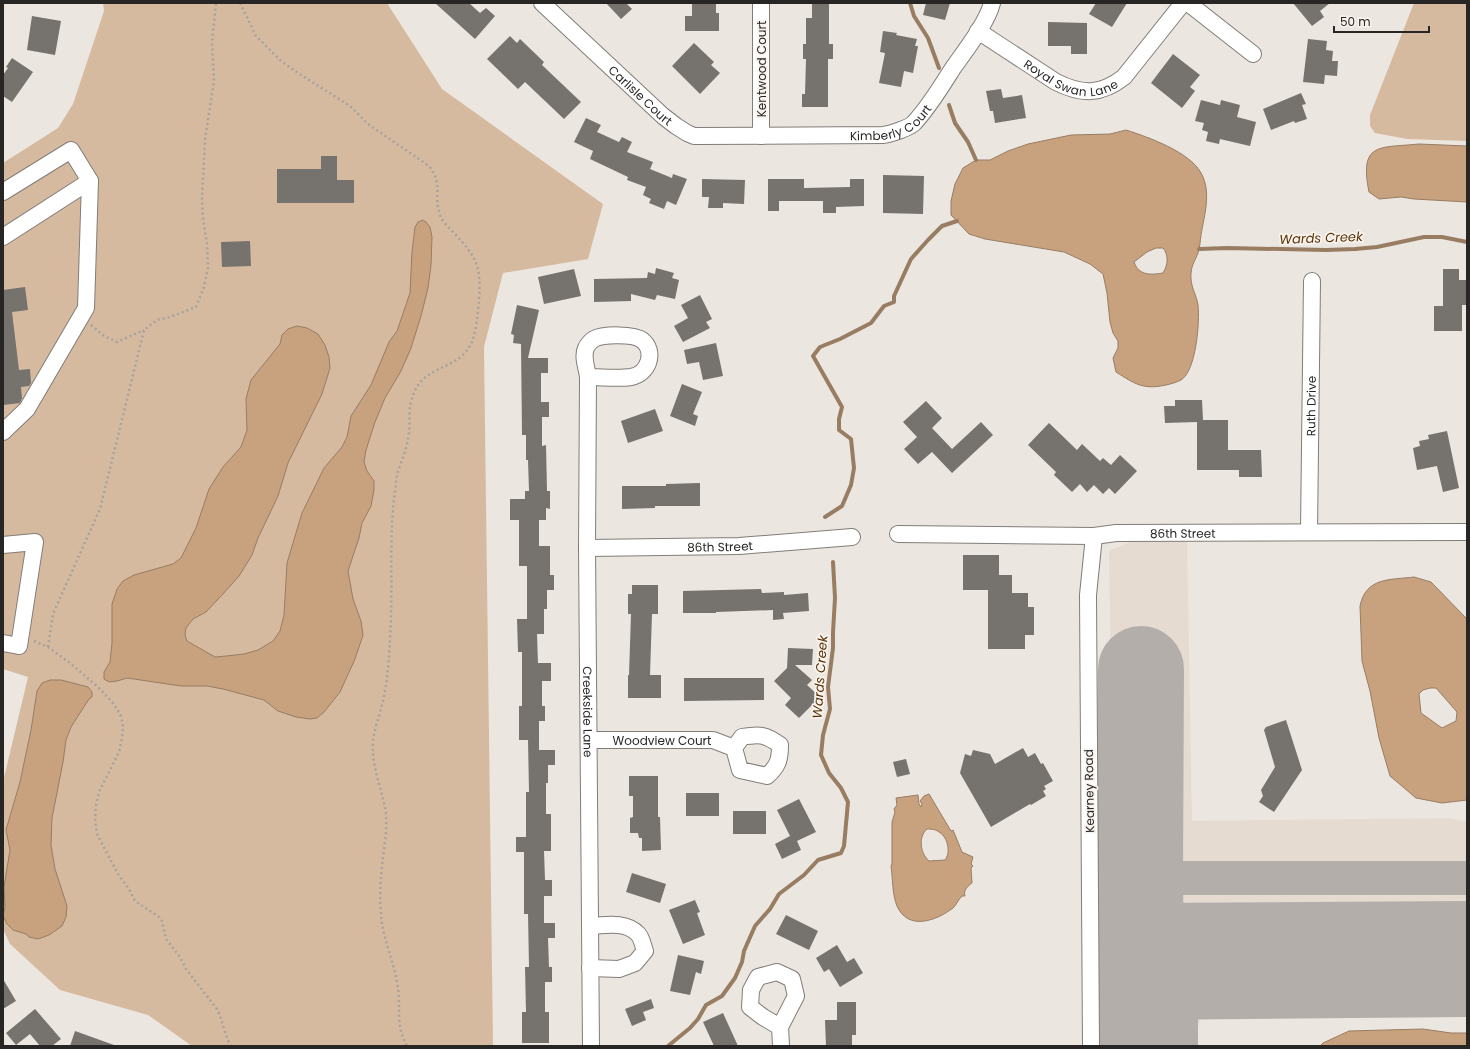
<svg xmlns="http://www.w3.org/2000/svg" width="1470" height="1049" viewBox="0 0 1470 1049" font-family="Poppins,sans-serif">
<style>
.built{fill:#e6dbd0}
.green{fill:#d6baa0}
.water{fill:#c8a27e;stroke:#987d63;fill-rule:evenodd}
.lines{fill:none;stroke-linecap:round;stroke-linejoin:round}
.stream{stroke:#987d63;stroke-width:4}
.taxiway{stroke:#b3aeaa;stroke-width:34}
.runway{stroke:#b3aeaa;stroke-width:86}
.building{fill:#76726d}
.minor-casing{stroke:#827d78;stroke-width:18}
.path{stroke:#a7a29f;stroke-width:2.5;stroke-dasharray:2 3;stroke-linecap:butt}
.minor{stroke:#fff;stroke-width:16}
.labels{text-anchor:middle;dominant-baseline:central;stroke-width:3.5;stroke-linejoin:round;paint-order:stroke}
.street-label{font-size:12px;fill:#282625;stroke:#f9f3ee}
.water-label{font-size:13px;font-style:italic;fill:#593306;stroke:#f9f3ee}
</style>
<rect width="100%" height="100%" fill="#ece6e1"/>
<path class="built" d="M1187 540 1192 821 1449 818 1467 822V1010L1202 1015 1192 1046H1117L1109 551 1130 542Z"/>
<path class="green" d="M103 3H387L442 89 603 204 588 259 503 273 484 347 493 1046H192L148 1015 60 990 10 944 3 929V782L28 677 3 669V163L58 128 73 104 104 11Z
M1414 3H1467V141L1407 139 1375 133 1370 126V115Z"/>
<path class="water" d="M1126 130C1148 137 1190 152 1201 173 1212 192 1204 216 1201 235 1200 241 1200 248 1198 253 1195 261 1192 264 1191 273 1190 287 1196 293 1198 305 1200 322 1196 371 1181 380 1177 382 1171 384 1166 385 1143 390 1135 384 1116 372L1113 358 1118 348V341L1113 333 1110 322 1107 293 1103 274 1090 264 1064 252 985 239 969 234 951 215V201L955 184 963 168 976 160H990L1008 151 1028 144 1071 135 1110 134ZM1156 248H1163C1169 255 1168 265 1163 273 1151 275 1139 276 1134 262L1147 252Z
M1419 144 1467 146V202L1414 199 1401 197 1379 199 1369 192C1359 142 1379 148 1419 144Z
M423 220 426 222 430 227 432 237 431 265 428 288 421 316 411 348 401 371 385 398 375 422 366 450 364 462 367 471 374 481V490L371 506 362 523 359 538 348 571 353 599 361 621 363 635 355 659 340 692 324 712 317 718 310 719 296 717 278 711 264 700 223 689 207 686H181L127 678 117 681 109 682 104 679V672L110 662 112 643V604L117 589 123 581 134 575 173 564 181 558 196 528 209 489 223 467 241 447 247 430 246 399 251 380 280 344 282 335 288 329 297 326 307 328 318 334 325 345 329 357 330 368 322 394 288 463 278 496 258 538 252 555 239 576 223 594 206 612 193 619 186 628 185 635 187 641 215 657 226 656 244 654 258 650 273 641 280 631 284 615 287 563 302 513 324 468 342 447 347 437 351 416 371 385 389 342 397 331 410 293 412 252 415 227 418 222Z
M1414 577 1431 582 1467 619V800L1442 803 1416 798 1390 776 1379 738 1370 691 1362 661 1360 606C1366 577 1390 580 1414 577ZM1430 688H1436L1457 712 1456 721 1442 728 1421 713 1419 694 1423 690Z
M50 680H61L88 687 92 692V697L89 699 71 727 66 740 63 762 52 818 51 845 55 869 67 906 66 917 62 926 49 935 38 939 29 937 26 934 13 930 7 924 3 916 5 907 4 887 10 850 6 830 20 782 31 730 37 691 42 683Z
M929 794 951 831 953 830 962 852 973 857 971 864 973 866 971 868 972 883C968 886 963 890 965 896H962C958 900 957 904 953 908 936 921 908 931 897 906 892 894 893 879 891 866L892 864V822L895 812 894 809 897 805 896 798 918 795 919 804 921 807 922 804 920 801 924 796ZM927 829C931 829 935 829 939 832 948 837 951 853 945 860L929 861C920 853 918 837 927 829Z
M1423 1029 1451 1033H1467V1046H1320L1323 1043 1349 1031Z"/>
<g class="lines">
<path class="stream" d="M910 3 914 16 928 38 939 68
M949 105 955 123 968 142 976 160
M1199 249 1227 248 1326 250 1355 249 1377 247 1424 237H1442L1467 242
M825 517 842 506 851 485 854 468 851 439 839 430V419L842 407 813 356 820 347 840 339 871 323 884 306 894 302V296L911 259 928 240 942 226 957 221
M668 1046 690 1028 698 1019 706 1005 722 996 735 978 742 962 744 951 755 926 770 909 779 894 804 875 818 860 841 853 844 846 848 802 841 788 829 773 821 755 823 735 830 709 828 687 833 648V632L835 598 833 562"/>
<path class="taxiway" d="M1140 878H1467
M1181 1002V1046
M1142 1003 1467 1000"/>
<path class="runway" d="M1141 669 1140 878 1142 1046
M1142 946 1467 944"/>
</g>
<path class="building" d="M435 3H469L480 13 486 8 495 16 475 39Z
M606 3H626L632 9 621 19Z
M692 3H716V13H719V31H685V16H692Z
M812 3H829V44H833V59H828V107H802V94H805L806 59H803V44H806V18H812Z
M926 3H950L945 20 923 15Z
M1096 3H1127L1112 27 1089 14Z
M1293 3H1330L1320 11 1324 17 1312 26Z
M32 16 61 21 55 55 27 50Z
M1048 22 1087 23V54H1071V46H1048Z
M883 31 897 33 896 35 917 39 915 46H918L913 73 904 71 901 87 879 83 885 53 880 52Z
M510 36 517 43 520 39 544 62 542 65 581 102 564 119 525 82 518 89 487 59Z
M1308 39 1327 41 1326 50 1333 51 1332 61H1338L1337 76 1325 75 1324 84 1303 82Z
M694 43 714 62 711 65 720 73 700 94 672 66Z
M1173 54 1200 75 1190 87 1195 91 1182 108 1151 83Z
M12 58 33 72 12 102 3 96V75L8 68 6 67Z
M1001 89 1003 98 1022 95 1026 118 995 123 993 111H990L986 91Z
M1301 93 1306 104 1302 105 1307 119 1295 123 1294 121 1271 130 1263 109Z
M1201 100 1220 105 1221 100 1240 105 1237 117 1256 122 1250 146 1220 139 1219 144 1206 141 1208 132 1202 130 1204 123 1195 121Z
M586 118 601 125 597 132 619 142 622 137 632 142 627 152 653 162 650 169 672 178 673 174 687 179 676 205 667 201 664 209 649 203 651 199 643 195 646 187 627 180 628 177 590 159 593 151 574 142Z
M321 156H337V180H354V203H277V169H321Z
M883 175 924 176 923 214 883 213Z
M702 179 745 180 744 204 723 203V208H708L709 197H702Z
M768 179H804V188L850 187V179H864V206L836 207V213H823V201H779V211H768Z
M250 241 251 266 222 267 221 242Z
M656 268 674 273 672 278 679 280 675 299 657 295 655 300 631 294V301L594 302V279L647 278 648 272 655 274Z
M574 269 581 296 544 304 538 277Z
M1443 269H1459V280H1467V305H1462V331H1434V306H1443Z
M25 287 28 310 12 312 19 370 30 369 31 383 29 386 21 387 22 398 20 403 3 405V290Z
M700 295 712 319 706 322 710 328 683 342 674 326 688 318 681 305Z
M517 305 539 310 528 358H548V373H541V402H549V417H542V446L546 445 547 491H550V509L546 508V520H539V546H550V575H554V590H547V609H544V634H537L538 663H551V681H542V706H545V721H539V750H555V765H548V783H546V814H551V851H544L545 880H552V896H544V923H555V938H548L549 967H552V982H545V1012H549V1043H522V1012H526L525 967H529L528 914H524V852H516V837H526V792H529L528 740H519V706H522V652H518L517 619H527V566H519V520H510V499H525V491H529L528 460H526V435H522L521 344 513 343 514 335 511 334Z
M716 343 723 376 703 380 699 362 687 364 684 350Z
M682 384 702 392 693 414 698 416 695 426 670 416Z
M1175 400H1202L1203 420H1228V450H1261L1262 477H1239V470H1197V422L1165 423 1164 406H1175Z
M926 401 942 418 932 428 952 449 981 422 993 435 952 473 932 452 918 464 904 449 917 437 903 422Z
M655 409 663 431 628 443 621 421Z
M1049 423 1077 450 1082 444 1100 461 1103 458 1111 465 1120 455 1137 471 1115 494 1109 488 1103 494 1094 485 1087 492 1080 484 1072 492 1054 475 1056 472 1028 445Z
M1447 431 1459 488 1443 492 1437 466 1417 470 1413 448 1420 446 1419 441 1429 439 1428 435Z
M700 483V506H655V508L622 509V486H666V484Z
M963 555H999V575H1012V593H1028V607H1034V635H1025V649H988V590H963Z
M632 585H658V614H652L650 675H661V698H628V675H629L631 614H628V594H632Z
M761 589 762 593 784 592V595L808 593 809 611 783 613 784 619 773 620V610L716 612V613H683V591Z
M788 648 813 649 812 665H795L812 680 807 685 820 697 799 718 785 705 791 698 774 681 787 668Z
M684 678H764V700L684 701Z
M1286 720 1302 770 1274 812 1259 802 1263 796 1261 790 1275 767 1264 730 1266 727Z
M1023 748 1028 757 1035 753 1041 764 1043 763 1053 781 1044 786 1046 789 1043 791 1046 796 1031 805 1030 804 991 827 960 773 965 754 971 756 973 750 990 754 995 764Z
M906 759 910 774 897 777 893 762Z
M629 776H658V817H660L661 850 642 851V838H639L638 833H630V818L633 817V796H629Z
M686 793H719V816H686Z
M799 799 816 832 797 841 801 850 782 859 775 844 790 836 777 810Z
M733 811H766V834H733Z
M632 873 666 884 660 903 626 892Z
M695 900 700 912 697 913 705 935 683 944 669 910Z
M786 915 818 931 809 950 776 934Z
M837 945 847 962 854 958 863 973 840 987 829 969 824 972 816 958Z
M678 955 704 961 701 974 696 972 690 995 670 991Z
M3 979 16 1001 3 1009Z
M651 999 654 1008 643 1012 646 1020 632 1026 625 1009Z
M837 1002H856V1035H852V1046H826L825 1020H837Z
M35 1009 61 1039 52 1046H40L30 1034 16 1045 6 1033Z
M723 1013 738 1046H714L703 1022Z
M75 1031 114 1045V1046H70Z"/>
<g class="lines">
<defs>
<g id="minor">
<path id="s1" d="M542 3 663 116 676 126 687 133 694 136 883 135C891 134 909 128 914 123 929 107 941 87 953 68 965 51 987 23 992 3"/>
<path d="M761 3V136"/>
<path d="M1188 3 1253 54"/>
<path id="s2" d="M978 31 1056 82C1082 95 1101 95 1124 77L1183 3"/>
<path d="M3 192 71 150 90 181 3 237"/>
<path id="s3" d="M588 377C602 377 617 379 631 377 649 374 656 351 642 340 634 334 603 334 594 339 592 340 587 345 586 348 582 357 587 368 588 377L587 548 591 1046"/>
<path d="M3 432 27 409 86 308 90 181"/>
<path id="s4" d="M1309 532 1312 281"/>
<path id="s5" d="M898 534 1094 536 1116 533 1467 532"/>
<path d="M3 545 35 542 19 646 3 643"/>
<path id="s6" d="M587 548 739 546 852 537"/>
<path id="s7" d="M589 740H713L734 748 740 770 767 776C778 766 780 760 780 745 765 734 759 734 742 737L734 748"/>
<path d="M590 926C606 925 626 921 638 934 642 938 643 946 645 951L635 963 619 969 590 968"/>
<path d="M780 1027 763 1017 750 1007 751 990 758 977 777 972 792 979 796 996 780 1027 781 1046"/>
<path d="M1091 1046 1088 595 1094 536"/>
</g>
</defs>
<use href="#minor" class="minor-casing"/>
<path class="path" d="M240 3 256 36 280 60 298 73 350 106 368 124 429 166C444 185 433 195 440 215 442 222 449 227 454 233 477 258 481 265 479 300 478 313 476 335 470 346 454 373 420 363 411 402 408 414 411 427 408 439 406 452 400 463 397 475 396 483 395 491 394 499 389 546 393 592 390 639 389 658 388 677 384 696 381 711 375 726 373 741 371 769 383 789 386 815 387 829 385 843 383 857 381 876 379 895 381 913 382 937 393 959 397 982 402 1006 394 1022 407 1046
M91 325 104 336 117 342 144 330
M34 641 48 647 70 663 98 687 114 704 121 716 123 726 122 738 119 752 99 792 96 805 95 818 97 834 118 874 129 889 135 901 159 917 162 921 166 939 180 957 186 969 217 1009C223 1021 224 1034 231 1046
M48 647 53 614 100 509 144 330 157 320 170 317 196 307 204 287 208 268 207 244 203 219 202 199 205 139 214 81 212 42 216 3"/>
<use href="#minor" class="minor"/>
</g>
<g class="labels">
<g class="street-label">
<text transform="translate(761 69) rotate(-90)">Kentwood Court</text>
<text stroke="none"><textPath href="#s2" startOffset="107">Royal Swan Lane</textPath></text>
<text stroke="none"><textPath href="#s1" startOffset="135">Carlisle Court</textPath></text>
<text stroke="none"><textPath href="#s1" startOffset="403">Kimberly Court</textPath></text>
<text stroke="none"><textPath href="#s4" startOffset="126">Ruth Drive</textPath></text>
<text stroke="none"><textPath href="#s5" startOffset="285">86th Street</textPath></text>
<text stroke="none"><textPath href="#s6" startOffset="133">86th Street</textPath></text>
<text stroke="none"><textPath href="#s3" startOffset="517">Creekside Lane</textPath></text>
<text stroke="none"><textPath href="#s7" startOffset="73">Woodview Court</textPath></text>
<text transform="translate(1089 791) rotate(-91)">Kearney Road</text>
</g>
<g class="water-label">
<text transform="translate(1321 238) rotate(-2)">Wards Creek</text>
<text transform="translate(820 677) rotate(-86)">Wards Creek</text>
</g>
</g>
<rect width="1470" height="1049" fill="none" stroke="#282625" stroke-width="8"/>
<path d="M1334 26v6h95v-6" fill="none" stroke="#282625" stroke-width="2"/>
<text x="1340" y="26" font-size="12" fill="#282625" stroke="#f9f3ee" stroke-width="3" paint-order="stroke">50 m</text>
</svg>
